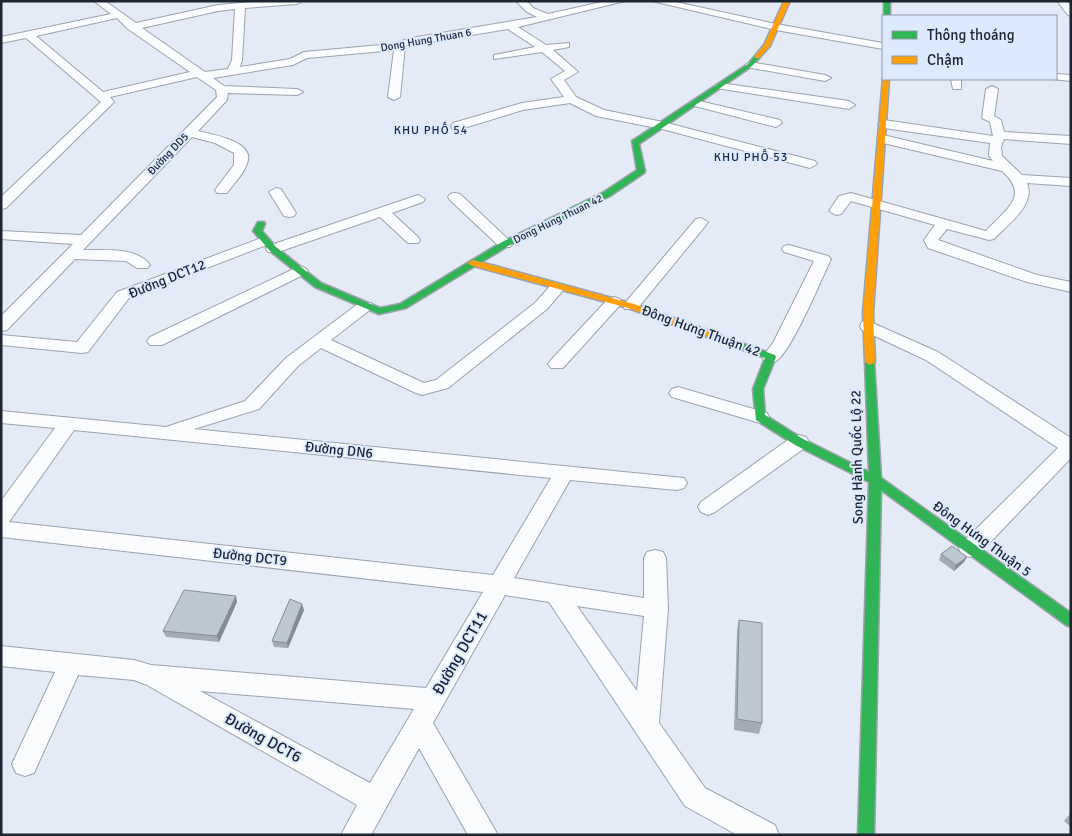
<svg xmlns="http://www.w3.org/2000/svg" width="1072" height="836" viewBox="0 0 1072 836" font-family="Signika,sans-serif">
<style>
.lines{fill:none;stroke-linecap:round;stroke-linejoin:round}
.street-casing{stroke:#9ca3ad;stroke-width:2}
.fast-casing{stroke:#9ca3ad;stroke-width:3}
.slow-casing{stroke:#9ca3ad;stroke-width:3}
.street{fill:#fbfcfe;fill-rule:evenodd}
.fast{fill:#30b455;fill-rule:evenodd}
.slow{fill:#ff9f0a;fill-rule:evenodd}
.wall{fill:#a3acb4}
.shaded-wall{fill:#858c92}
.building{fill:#bec8d1;stroke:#858c92}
.labels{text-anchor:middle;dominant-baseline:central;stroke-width:4;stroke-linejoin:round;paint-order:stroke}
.far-street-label{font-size:11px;fill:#1d2531;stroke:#ddeafd}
.far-neighbourhood-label{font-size:12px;letter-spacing:1px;fill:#1b2a43;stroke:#ddeafd}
.street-label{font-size:14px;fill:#1d2531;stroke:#ddeafd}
.near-street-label{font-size:16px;fill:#1d2531;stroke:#ddeafd}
</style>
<rect width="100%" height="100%" fill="#e4ebf6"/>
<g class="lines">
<defs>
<path id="street" d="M94 1H105L136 23 218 5 262 1H302L297 4 245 8 242 60 240 67 290 59 304 52 392 44 411 38 537 17 527 12 516 1H527L533 8 548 14 606 1H625L518 27 546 45 569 43V47L553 50 578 72 564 80 576 97 604 110 663 122 815 161 817 164 810 168 662 129 596 116 570 103 523 110 464 128 463 134H455L451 126 453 123 522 103 564 97 551 79 565 71 542 52 494 59V55L535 47 508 29 405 46 400 97 394 100 388 97 394 50 307 58 293 65 213 78 224 86 297 89 303 92 297 95 228 93 227 100 198 131C211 134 252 141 248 160 246 172 234 183 227 193H217L215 190 234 165V153L215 143 192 137 83 250C104 251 136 246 150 265L147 268H137L126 261 75 259 7 330 1 331V316L73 244 1 239V231L81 235 217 97 216 90 197 77 110 97 114 102 112 104 6 208 1 209V197L101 102 26 38 1 43V37L111 14ZM235 9 232 60 228 69 205 72 142 28 218 11ZM117 18 128 29 190 72 103 92 36 36Z
M652 1H671L776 24 883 43V49L776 30Z
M1057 1H1067L1071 6V16L1068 15Z
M750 62 825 75 831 78 825 81 746 67 745 65Z
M1056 74 1071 75V81L1052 79H1056Z
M951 79H961V89H953Z
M720 83 849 101 855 105 849 109 716 88 714 86Z
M992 86 998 89 994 116 1001 120 1004 132 1071 136V144L1004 139 1001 147 1002 156 1022 175 1071 178V186L1027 183C1036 205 1008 224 994 239L989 240 947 229 938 240 1037 275 1071 282V292L1027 282 928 248 924 240 935 225 851 201 841 214 836 215 829 211 839 196 851 193 986 231C1005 210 1031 196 1002 171L879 142 877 139 883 135 993 161 989 156 990 143 884 128 878 124 884 120 993 136 990 122 982 118 986 89Z
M695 100 780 120 782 123 776 127 691 105 689 103Z
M276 188 281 189 296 213 294 216 289 217 284 216 269 192Z
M455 193 460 194 510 241 512 244 510 247H500L450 200 448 197 450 194Z
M418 195 425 199 423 202 392 213 418 237 420 240 418 243H408L380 217 278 252H268L266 249 268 246Z
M701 218 708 222 706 225 637 309H625L623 306 625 303 696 219Z
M264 237 271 241 269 244 129 298 88 352 82 353 1 345V335L77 342 117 292Z
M789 245 828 256 831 259C822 278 791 353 776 361 772 363 769 362 765 361L762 357 773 343 814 261 784 252 782 249 784 246Z
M300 266 305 268 308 271 305 274 162 345H150L147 341 150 337Z
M557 283 565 288 547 309 448 388 422 395 416 393 321 348 298 366 259 409 194 429 684 478 687 483 684 488 677 490 570 480 514 578 644 598V558L647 552 655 550 663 552 666 558 668 609 659 723 705 788 775 825 779 835H737L685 806 549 602 505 595 433 723 498 835H468L419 748 371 835H341L357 805 147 685 134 680 78 675 34 773 25 776 16 773 12 764 55 672 1 666V646L134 660 151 665 426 688 483 592 1 537V501L55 428 1 423V411L166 427 245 401 286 358 359 303H371L373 306 371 309 331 340 424 383 436 380 535 303 551 285ZM74 430 551 478 493 575 9 522ZM577 606 644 616 637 691ZM200 691 414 709 370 783Z
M614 297 620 299 622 302 620 305 563 368H551L548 364 551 360 608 299Z
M868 321 938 352 1071 438V458L978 555 970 557 962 555 959 549 962 543 1058 448 926 360 862 330 860 326 862 322Z
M678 387 767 413 769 417 767 421 760 423 672 397 669 393 672 389Z
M799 435 806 437 809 442 806 447 715 512 708 515 701 512 698 507 701 502 792 437Z"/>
<path id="fast" d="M884 1H890V16H884Z
M755 56 760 57 752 66 639 144 645 171 644 173 610 196 508 246 406 308 379 314 315 287 270 251 253 231 258 222H264L265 224 262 231 276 247 321 283 380 308 400 304 502 242 604 192 637 170 632 141 748 64Z
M717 334 775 355 776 357 763 389 765 415 803 439 869 472 865 362 870 359 874 360 881 478 1071 613V627L1066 625 881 490 874 835H858L869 482 795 445 756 420 753 389 765 358 713 339 712 337Z"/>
<path id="slow" d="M784 1H790L770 46 759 58H755V56L764 45Z
M883 78 889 79 873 313 875 362 870 365 865 362 863 313Z
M473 260 634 304 721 335 722 337 717 340 713 339 628 308 470 265 468 263Z"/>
</defs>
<use href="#street" class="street-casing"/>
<use href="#fast" class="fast-casing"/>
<use href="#slow" class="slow-casing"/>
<use href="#street" class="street"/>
<use href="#fast" class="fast"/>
<use href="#slow" class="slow"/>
</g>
<path class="wall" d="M941 554 967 557 964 562 954 571 939 560Z
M237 602 219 642 166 637 163 631Z
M304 610 288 648 274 647 272 641Z
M739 620 762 723 759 734 734 730 737 631Z
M1071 813V827L1064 821Z"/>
<path class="shaded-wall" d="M967 557 964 562 954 571 956 565Z
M236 596 237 602 219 642 217 636Z
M302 604 304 610 288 648 287 643Z"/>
<path class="building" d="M952 546 967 557 956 565 941 554Z
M184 590 236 596 217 636 163 631Z
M290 599 302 604 287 643 272 641Z
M739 620 762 623V723L737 719Z"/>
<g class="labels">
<g class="far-street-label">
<text transform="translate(426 40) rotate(-10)">Dong Hung Thuan 6</text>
<text transform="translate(168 154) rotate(-46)">Đường DD5</text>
<text transform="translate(558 219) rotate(-26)">Dong Hung Thuan 42</text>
</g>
<g class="far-neighbourhood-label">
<text x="431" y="130">KHU PHỐ 54</text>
<text x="751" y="157">KHU PHỐ 53</text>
</g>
<g class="street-label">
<text transform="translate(167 279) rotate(-22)">Đường DCT12</text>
<text transform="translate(701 331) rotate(20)">Đông Hưng Thuận 42</text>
<text transform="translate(339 450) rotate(6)">Đường DN6</text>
<text transform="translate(857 457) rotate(-91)">Song Hành Quốc Lộ 22</text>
<text transform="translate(982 539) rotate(36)">Đông Hưng Thuận 5</text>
<text transform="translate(250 557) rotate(6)">Đường DCT9</text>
</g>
<g class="near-street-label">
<text transform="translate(460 653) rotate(-60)">Đường DCT11</text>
<text transform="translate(263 738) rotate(29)">Đường DCT6</text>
</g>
</g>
<rect width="1072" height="836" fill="none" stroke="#1d2531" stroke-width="5"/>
<rect x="882" y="15" width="175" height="65" fill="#ddeafd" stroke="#909bab"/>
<rect x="892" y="31" width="25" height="8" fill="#30b455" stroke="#909bab"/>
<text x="927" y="40" font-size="15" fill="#1d2531">Thông thoáng</text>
<rect x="892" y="56" width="25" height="8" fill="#ff9f0a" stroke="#909bab"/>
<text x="927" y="65" font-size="15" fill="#1d2531">Chậm</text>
</svg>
